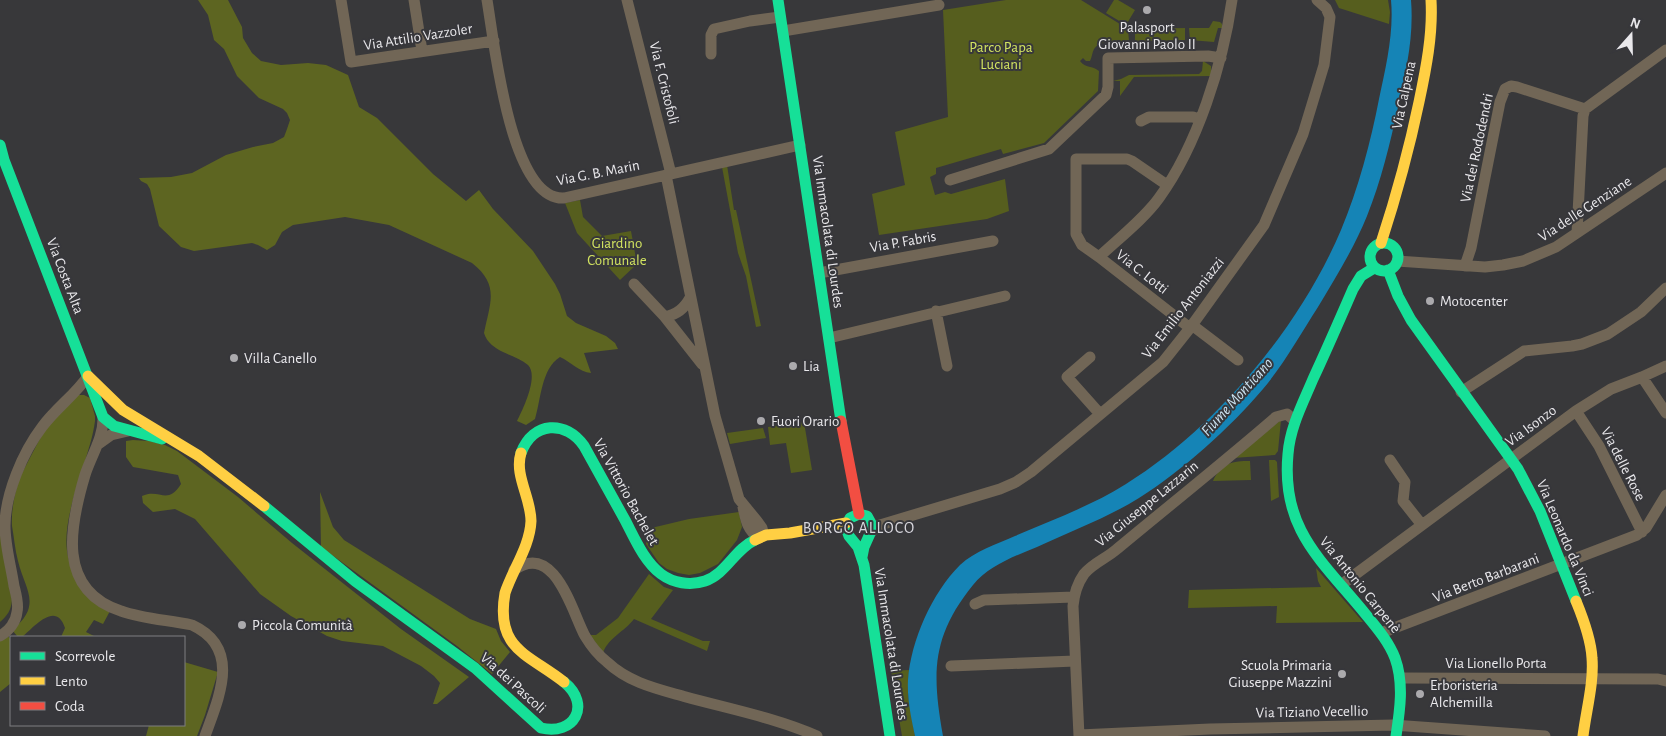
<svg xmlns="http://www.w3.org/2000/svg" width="1666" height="736" viewBox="0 0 1666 736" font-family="'Alegreya Sans',sans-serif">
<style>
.green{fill:#565e1e}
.forest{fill:#5d6521}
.water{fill:#1584b6}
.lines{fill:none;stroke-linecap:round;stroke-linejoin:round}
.street{stroke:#716656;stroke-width:11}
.fast{stroke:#16e098;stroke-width:11}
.slow{stroke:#ffcf43;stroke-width:11}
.jam{stroke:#f24e42;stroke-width:11}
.poi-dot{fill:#abaaad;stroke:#37373b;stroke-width:2}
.labels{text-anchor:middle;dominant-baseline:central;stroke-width:4;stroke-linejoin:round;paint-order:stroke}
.poi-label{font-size:15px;fill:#e9e8eb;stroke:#37373b;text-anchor:start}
.street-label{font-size:15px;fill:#e9e8eb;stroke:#37373b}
.park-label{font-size:15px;fill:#d2e360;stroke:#37373b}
.water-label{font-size:16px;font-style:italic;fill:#cde4f2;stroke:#37373b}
.neighbourhood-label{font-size:16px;letter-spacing:1px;fill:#d8d7dd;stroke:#37373b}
</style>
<rect width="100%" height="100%" fill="#38383a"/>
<path class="green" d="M1006 0H1081L1128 29 1129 41C1117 41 1101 38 1094 49 1092 53 1092 57 1090 61H1086L1083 58 1080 61C1086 69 1092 65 1099 71L1098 91 1044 143 1003 154 1001 149 936 168V174L930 177 935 195 945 192 951 194 1005 179 1009 211 987 219 879 235 872 194 905 185 895 132 948 117 943 10Z
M1114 0H1118L1135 10 1126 25 1106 13Z
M1335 0H1388L1390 12 1389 24 1339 8Z
M1213 21 1220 22 1222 24V28H1218L1214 42 1190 40 1189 28H1209Z
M1185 28V40L1135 41V29Z
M1203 61 1211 66V76L1134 77 1120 96V81H1113L1121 79 1129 75 1199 74 1202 71Z
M727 165 734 210H736L761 326 756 327 746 276 738 253 722 167Z
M580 200 583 217 602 236 631 231 637 264 620 280 577 233 565 203Z
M1281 420 1278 451 1275 455 1233 458Z
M804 422 812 470 791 473 786 443 770 445 768 427Z
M763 428 766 438 730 444 727 433Z
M1269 460H1275L1277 462 1279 497 1271 501Z
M1250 461 1251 480 1213 481C1221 463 1233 461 1250 461Z
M739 512 742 527 737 540 718 564 700 573 689 575 678 573 667 569 659 563 646 544 647 529 689 519Z
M0 530 12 600C11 610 8 615 0 622Z
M1316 568 1363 622 1276 623 1277 606 1188 608 1189 590 1321 587 1318 581Z
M649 574 664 587 673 590 651 619 703 641H710L707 651 634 619C625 631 607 639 603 653L590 635H596L618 618Z
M909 670 908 695 915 736H902L891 671Z"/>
<path class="forest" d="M198 0H228L242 27 243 38 252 53 261 61 281 65 308 63 326 65 348 75 359 107 377 118 433 174 466 201 479 190 493 209 533 251 555 284 560 294 567 316 576 323 606 336 615 343 618 349 584 353 591 373C579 372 571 362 560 357 541 369 541 400 535 419L526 425 517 421C523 409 539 376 528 365 521 359 511 356 503 352 495 348 487 343 484 333 490 303 500 285 472 263L389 225 345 217 293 225 282 232 275 245 267 250 258 245 252 243 194 251 181 247 159 226 150 189 147 184 141 181 139 178 171 177 192 173 226 155 253 147 273 143 284 137 287 129 290 120 287 113 283 109 259 98 237 76 224 49 214 40 208 15Z
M78 395H84L90 398 95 416V421C90 461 57 521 69 560L110 611 103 624 94 620 86 632 96 637H61L65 628C56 600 34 627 22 637H18L12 630C43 605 25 590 18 561 15 550 14 537 12 526 11 509 15 492 20 477L47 425Z
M133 440 149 441 165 445 177 451 238 497 292 543 401 629 469 677 437 704H433L440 683 434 676 421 666 383 646 342 641 327 636 291 616 260 594 195 519 175 509 153 512 143 503 142 496C160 488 167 506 181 484L178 475 133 467 126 457V441Z
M320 492 333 527 344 540 470 619 496 629 501 641 510 652 492 674 457 646 321 547Z
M6 633 11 640V683L0 692V636Z
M184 662 218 672 205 715 197 736H146L149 725H184Z"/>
<path class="water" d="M1391 0H1411C1414 37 1406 71 1398 107 1390 144 1381 181 1367 216 1354 248 1336 277 1318 307 1300 335 1284 364 1263 389 1230 428 1182 471 1139 498 1107 518 1071 531 1037 547 1015 556 988 566 973 585 931 637 932 674 943 736H915C911 717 907 699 908 680 911 640 932 593 960 565 975 551 997 544 1015 536 1052 520 1091 506 1126 484 1215 429 1300 327 1341 230 1358 190 1371 141 1379 99 1386 66 1394 33 1391 0Z"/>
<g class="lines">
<path class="street" d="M341 0 351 62 494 41
M414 0 422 51
M487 0C494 40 510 201 564 198L800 145
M627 0 671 174
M783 31 939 5
M711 54V35L714 29 750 21 780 17
M1141 121 1149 117H1193L1199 119
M666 175 715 416 739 499 757 521 762 528 764 536
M950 180 1049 149 1106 95 1108 87V58L1208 56 1221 58
M1167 185 1132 161 1127 159H1076V234L1082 245 1099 257C1118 239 1144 219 1159 198 1197 146 1223 64 1232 0
M1577 233 1583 116 1585 109
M1099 257 1190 328
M1397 261 1485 267 1503 265 1523 261 1556 247 1666 173
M1465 266 1471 248 1500 102 1505 89 1511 86 1517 87 1585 109 1666 50
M819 273 993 241
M634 284 665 317 702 364
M936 311 947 366
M665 317C677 314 684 309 690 298
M1192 325 1238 360
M829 338 1005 296
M1090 357 1067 377 1100 414
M1642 377 1666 413
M1461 392 1524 351 1572 346 1582 344 1608 334 1641 312 1666 288
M1576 411 1599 446 1642 532
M103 417C104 437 91 456 85 475 70 525 56 590 121 611 143 619 169 620 192 625 242 648 219 697 205 736
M97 445 111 435 128 431
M1390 460 1405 482 1403 501 1422 525
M743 507C746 520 747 530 759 538
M872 531 880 525 1000 489 1016 482 1031 472 1163 362 1190 328 1264 225 1303 134 1324 65 1330 17 1326 8 1317 0
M514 570C555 541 572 612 585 636 591 646 598 655 607 662 629 683 658 689 686 697 730 709 776 718 817 736
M1341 585 1576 411 1611 389 1642 377 1666 366
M975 604 984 600 1074 597
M1381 633 1637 535 1646 528 1666 495
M0 636C9 631 16 622 17 612 19 604 16 594 14 586 11 566 5 546 5 526 5 494 23 452 42 427 56 408 75 395 88 376
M951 666 1075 661
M1401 678 1658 679 1666 681
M1079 735 1210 729 1393 725 1545 736
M1079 736 1073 606C1074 595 1077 584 1084 574 1093 563 1107 558 1117 549 1170 505 1224 462 1276 417L1287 414 1295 421"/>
<path class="fast" d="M778 0 841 421
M0 145 4 160 103 417 114 426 162 439
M1370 257a14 14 0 1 1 28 0a14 14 0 1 1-28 0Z
M1374 268 1361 276 1353 289C1340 319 1327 349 1313 379 1303 403 1290 427 1288 454 1281 528 1320 559 1363 611 1375 626 1388 640 1395 658 1404 683 1400 710 1396 736
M1388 270 1398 296 1411 320 1518 469 1540 511 1576 601
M521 453C533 421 566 420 584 446 598 471 611 495 625 520 635 539 644 561 661 574 673 583 690 586 705 581 726 574 735 549 755 540
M264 506 355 581 475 668 541 728C574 736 592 705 564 682
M862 557 864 547 873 527 867 516 859 514 850 518 846 528 849 536 858 547 864 565 890 736"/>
<path class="slow" d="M1381 243C1396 197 1409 150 1419 102 1426 69 1433 34 1431 0
M88 376 123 410 199 456 264 506
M521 453C514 475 531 498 531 521 530 546 513 569 505 593 495 650 529 654 564 682
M755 540 766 535 790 533 846 523
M1576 601C1583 618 1591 639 1592 658 1594 683 1586 711 1583 736"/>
<path class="jam" d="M841 421 859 514"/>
</g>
<g class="poi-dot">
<circle cx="1147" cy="10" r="5"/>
<circle cx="1430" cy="301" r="5"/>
<circle cx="234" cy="358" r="5"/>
<circle cx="793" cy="366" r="5"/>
<circle cx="761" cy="421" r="5"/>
<circle cx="242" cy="625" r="5"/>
<circle cx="1342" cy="674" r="5"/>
<circle cx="1420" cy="694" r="5"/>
</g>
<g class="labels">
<g class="poi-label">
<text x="1147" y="27" text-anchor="middle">Palasport<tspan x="1147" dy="17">Giovanni Paolo II</tspan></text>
<text x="1440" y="301">Motocenter</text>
<text x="244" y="358">Villa Canello</text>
<text x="803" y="366">Lia</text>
<text x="771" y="421">Fuori Orario</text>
<text x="252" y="625">Piccola Comunità</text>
<text x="1332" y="665" text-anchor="end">Scuola Primaria<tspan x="1332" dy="17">Giuseppe Mazzini</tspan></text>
<text x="1430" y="685">Erboristeria<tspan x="1430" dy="17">Alchemilla</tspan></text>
</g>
<g class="street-label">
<text transform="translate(418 37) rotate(-9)">Via Attilio Vazzoler</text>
<text transform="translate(664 83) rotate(76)">Via F. Cristofoli</text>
<text transform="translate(1404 95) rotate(-78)">Via Calpena</text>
<text transform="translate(1477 148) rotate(-78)">Via dei Rododendri</text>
<text transform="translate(598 173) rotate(-11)">Via G. B. Marin</text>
<text transform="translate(1585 209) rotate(-33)">Via delle Genziane</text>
<text transform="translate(828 232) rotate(82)">Via Immacolata di Lourdes</text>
<text transform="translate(903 242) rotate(-10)">Via P. Fabris</text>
<text transform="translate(1142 272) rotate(38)">Via C. Lotti</text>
<text transform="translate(65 276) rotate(69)">Via Costa Alta</text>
<text transform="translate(1183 308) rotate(-52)">Via Emilio Antoniazzi</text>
<text transform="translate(1531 426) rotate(-36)">Via Isonzo</text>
<text transform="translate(1623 464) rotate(63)">Via delle Rose</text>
<text transform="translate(626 492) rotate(61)">Via Vittorio Bachelet</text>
<text transform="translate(1147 504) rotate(-39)">Via Giuseppe Lazzarin</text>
<text transform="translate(1565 538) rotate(67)">Via Leonardo da Vinci</text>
<text transform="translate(1486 578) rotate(-21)">Via Berto Barbarani</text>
<text transform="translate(1360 585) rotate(51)">Via Antonio Carpenè</text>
<text transform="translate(891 644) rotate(81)">Via Immacolata di Lourdes</text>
<text x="1496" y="663">Via Lionello Porta</text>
<text transform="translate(513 683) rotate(42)">Via dei Pascoli</text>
<text transform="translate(1312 712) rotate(-1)">Via Tiziano Vecellio</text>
</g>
<g class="park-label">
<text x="1001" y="47">Parco Papa<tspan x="1001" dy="17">Luciani</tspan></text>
<text x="617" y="243">Giardino<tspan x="617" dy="17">Comunale</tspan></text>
</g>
<g class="water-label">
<text transform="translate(1237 397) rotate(-48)">Fiume Monticano</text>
</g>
<g class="neighbourhood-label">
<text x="859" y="528">BORGO ALLOCO</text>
</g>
</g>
<rect x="10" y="636" width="175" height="90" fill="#37373b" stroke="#7e7e81"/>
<rect x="20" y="652" width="25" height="8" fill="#16e098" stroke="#7e7e81"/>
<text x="55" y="661" font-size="15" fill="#e9e8eb">Scorrevole</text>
<rect x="20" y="677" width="25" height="8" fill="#ffcf43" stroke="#7e7e81"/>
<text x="55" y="686" font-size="15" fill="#e9e8eb">Lento</text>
<rect x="20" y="702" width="25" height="8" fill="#f24e42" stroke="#7e7e81"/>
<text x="55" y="711" font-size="15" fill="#e9e8eb">Coda</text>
<g transform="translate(1631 35) rotate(20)" stroke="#37373b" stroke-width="4" paint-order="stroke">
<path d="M0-4L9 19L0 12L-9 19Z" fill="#e9e8eb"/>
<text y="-8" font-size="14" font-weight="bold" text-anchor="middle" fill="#e9e8eb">N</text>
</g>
</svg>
